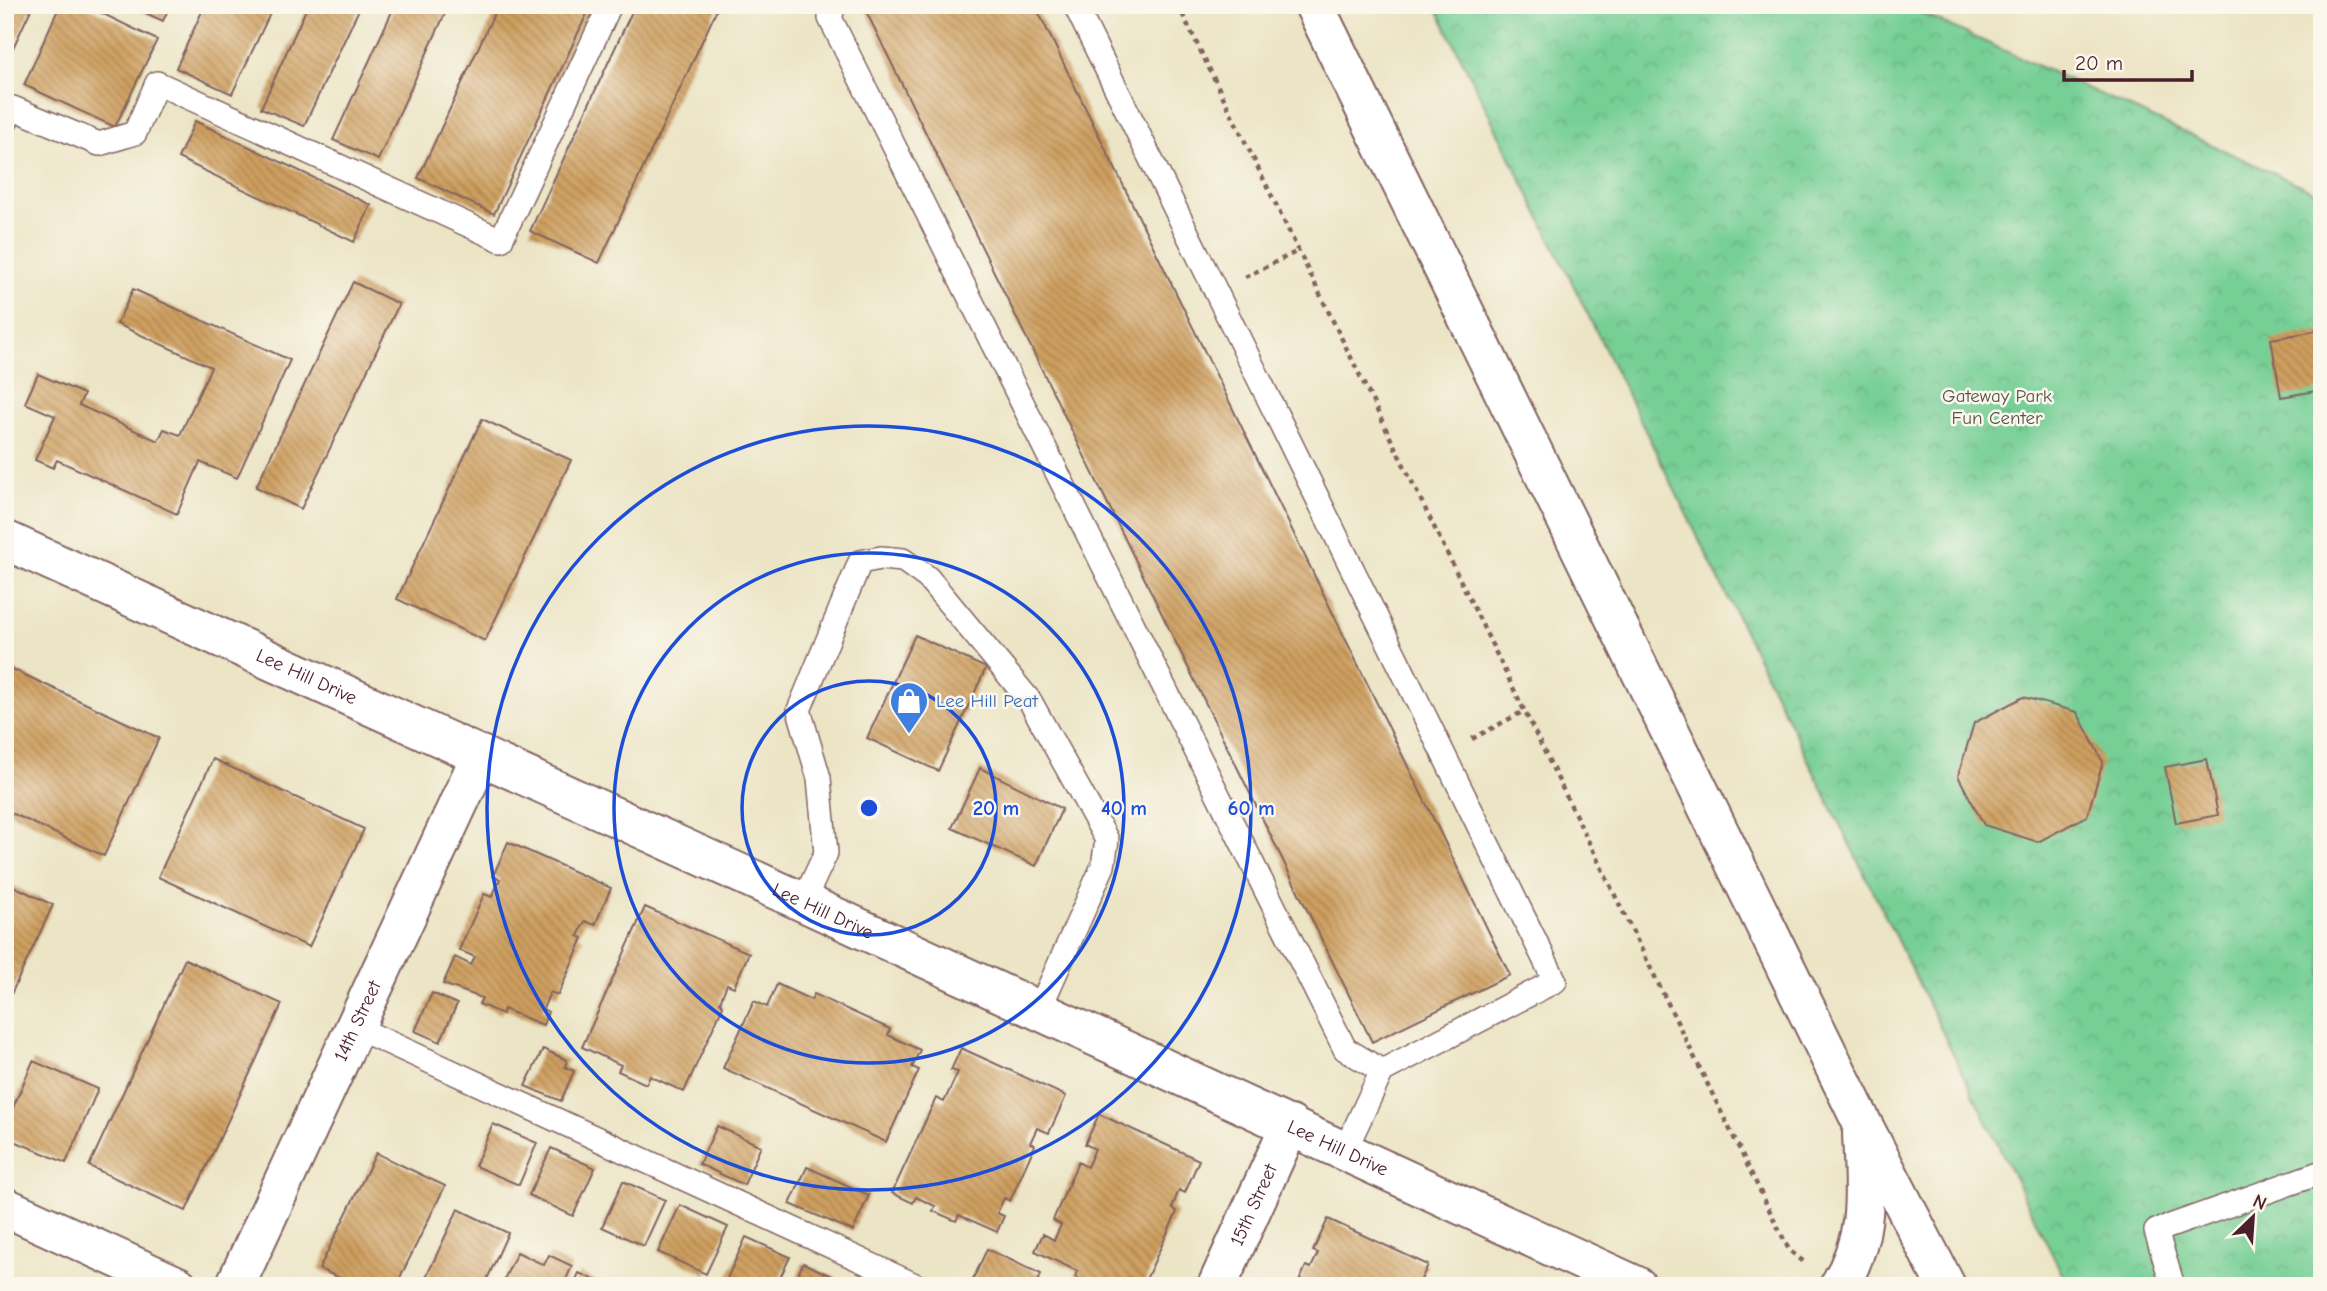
<svg xmlns="http://www.w3.org/2000/svg" width="2327" height="1291" viewBox="0 0 2327 1291" font-family="'Comic Neue',sans-serif">
<style>
.park{fill:url(#park-crowns);stroke:#607760;stroke-width:2}
.building{fill:url(#building-back-hatch)}
.lines{fill:none;stroke-linecap:round;stroke-linejoin:round}
.lane-casing{stroke:#826461;stroke-width:26}
.street-casing{stroke:#826461;stroke-width:42}
.secondary-casing{stroke:#826461;stroke-width:42}
.highway-casing{stroke:#826461;stroke-width:42}
.path{stroke:#826461;stroke-width:4.5;stroke-dasharray:5 5;stroke-linecap:butt}
.lane{stroke:#fff;stroke-width:23}
.street{stroke:#fff;stroke-width:38}
.secondary{stroke:#fff;stroke-width:38}
.highway{stroke:#fff;stroke-width:38}
.ring{fill:none;stroke:#1d4ed8;stroke-width:3.5}
.labels{text-anchor:middle;dominant-baseline:central;stroke-width:5;stroke-linejoin:round;paint-order:stroke}
.park-label{font-size:19px;fill:#57544b;stroke:#fbf7ec}
.street-label{font-size:19px;fill:#4a1f2b;stroke:#fbf7ec}
.shop-label{font-size:19px;fill:#366cbe;stroke:#fbf7ec;text-anchor:start}
.centre{fill:#1d4ed8;stroke:#fbf7ec;stroke-width:3.5}
.ring-label{font-size:21px;text-anchor:middle;font-weight:bold;fill:#1d4ed8;stroke:#fbf7ec;stroke-width:5;stroke-linejoin:round;paint-order:stroke}
</style>
<defs>
<pattern id="park-crowns" width="20" height="18" patternUnits="userSpaceOnUse" patternTransform="scale(1.75)"><rect width="20" height="18" fill="#76cf95"/><path d="M2 6a3 3 0 1 1 6 0M12 15a3 3 0 1 1 6 0" fill="none" stroke="#68b181"/></pattern>
<pattern id="building-back-hatch" width="6" height="6" patternUnits="userSpaceOnUse" patternTransform="scale(1.75)"><rect width="6" height="6" fill="#ce9f5f"/><path d="M-1 5l2 2M0 0l6 6M5-1l2 2" fill="none" stroke="#a9814f"/></pattern>
</defs>
<rect width="100%" height="100%" fill="#fbf7ec"/>
<filter id="ink" filterUnits="userSpaceOnUse"><feTurbulence type="fractalNoise" baseFrequency=".0143" numOctaves="2"/><feDisplacementMap in="SourceGraphic" scale="14" xChannelSelector="R" yChannelSelector="G"/><feConvolveMatrix kernelMatrix="1 2 1 2 8 2 1 2 1" color-interpolation-filters="sRGB"/></filter>
<filter id="wash" filterUnits="userSpaceOnUse"><feTurbulence type="fractalNoise" baseFrequency=".00686" numOctaves="4" result="noise"/><feDisplacementMap in="SourceGraphic" scale="28" xChannelSelector="R" yChannelSelector="G"/><feGaussianBlur stdDeviation="1.57" result="paint"/><feColorMatrix in="noise" values="0 0 0 0 0 0 0 0 0 0 0 0 0 0 0 0 0 1.4 0 .05"/><feComposite in="paint" operator="in"/></filter>
<g filter="url(#wash)">
<rect width="100%" height="100%" fill="#ebe4c5"/>
<path class="park" d="M1435 5H1904L2322 195V1286H2068Z"/>
<g id="blocks">
<path class="building" d="M5 5H33L5 65Z
M60 5H85L157 40 115 127 24 85Z
M128 5H170L163 21Z
M205 5H274L232 94 176 68Z
M308 5H361L304 126 261 108Z
M395 5H449L378 160 333 140Z
M498 5H591L494 214 418 178Z
M635 5H719L599 263 530 231Z
M863 5H1035L1510 975 1372 1042Z
M195 121 371 205 354 242 178 158Z
M353 282 399 304 301 509 256 487Z
M133 289 290 360 237 478 200 462 177 514 57 460 53 468 35 460 55 416 25 403 38 374 84 394 79 405 158 441 164 429 180 435 211 367 117 324Z
M2322 330V390L2281 397 2271 339Z
M482 419 571 460 485 641 397 599Z
M915 635 986 668 938 771 867 738Z
M8 667 159 738 104 856 5 810Z
M2023 697 2077 712 2103 762 2087 816 2038 842 1984 825 1958 776 1974 723Z
M213 759 364 829 309 947 158 877Z
M2207 759 2218 815 2176 823 2165 767Z
M980 768 1062 809 1036 866 952 828Z
M508 842 611 888 595 925 585 921 578 936 583 938 558 995 550 992 543 1009 548 1012 543 1025 504 1009 502 1014 479 1004 482 998 443 984 455 957 471 965 475 957 459 950 484 894 492 897 500 879 493 876Z
M5 882 53 905 5 1007Z
M645 907 749 953 734 987 727 984 720 1002 723 1006 684 1092 650 1076 646 1084 618 1071 621 1065 582 1047Z
M185 959 282 1004 186 1211 89 1166Z
M777 984 811 1000 814 994 890 1029 888 1035 920 1050 912 1067 919 1070 886 1142 723 1068 754 1001 767 1007Z
M432 993 457 1004 440 1042 415 1031Z
M961 1048 1066 1096 1049 1133 1037 1128 1030 1143 1035 1145 1010 1201 1004 1198 997 1213 1004 1216 997 1232 959 1215 956 1221 933 1211 935 1206 916 1197 913 1203 892 1193 936 1098 944 1102 958 1072 951 1070Z
M543 1049 567 1060 565 1067 574 1071 561 1101 525 1086Z
M33 1061 98 1089 66 1163 5 1137V1126Z
M1099 1114 1199 1160 1185 1193 1179 1190 1172 1208 1177 1212 1143 1286 1103 1283 1093 1286 1075 1277 1077 1271 1035 1251 1043 1234 1054 1240 1061 1225 1053 1220 1078 1162 1087 1167 1095 1149 1085 1144Z
M493 1124 537 1143 519 1185 475 1166Z
M717 1126 761 1146 744 1185 699 1164Z
M551 1148 595 1168 573 1216 529 1195Z
M376 1153 445 1186 396 1286H358L319 1269Z
M807 1167 869 1195 853 1231 790 1204Z
M623 1181 665 1200 644 1246 602 1227Z
M680 1205 728 1227 706 1274 658 1252Z
M458 1209 508 1233 484 1286H422Z
M1328 1219 1428 1265 1418 1286H1297L1306 1266 1311 1268 1318 1253 1313 1251Z
M746 1237 790 1257 776 1286H731L725 1283Z
M987 1249 1041 1274 1036 1286H970Z
M517 1252 544 1265 549 1255 572 1266 563 1286H501Z
M803 1263 843 1281 841 1286H793Z
M579 1273 599 1282 597 1286H573Z"/>
</g>
</g>
<g filter="url(#ink)">
<use href="#blocks" fill-opacity="0" stroke="#826461" stroke-width="2"/>
<g class="lines">
<defs>
<path id="lane" d="M834 5 830 18 1345 1049 1382 1071
M1075 5 1555 981 1382 1071 1345 1150
M5 123 13 108 99 144 135 133 157 83 501 240 610 5
M803 902 826 853 819 778 799 710 860 562 881 558 903 560 928 578 1030 701 1107 840 1103 866 1039 1010
M355 1027 917 1286
M2173 1286 2156 1231 2322 1172"/>
<g id="street">
<path d="M5 1207 178 1286"/>
<path id="s1" d="M235 1286 481 755"/>
<path id="s2" d="M1217 1286 1290 1125"/>
</g>
<g id="secondary">
<path id="s3" d="M5 540 803 902 1637 1286"/>
</g>
<path id="highway" d="M1314 5 1862 1123 1946 1286
M1839 1286C1871 1234 1864 1190 1862 1132"/>
</defs>
<use href="#lane" class="lane-casing"/>
<use href="#street" class="street-casing"/>
<use href="#secondary" class="secondary-casing"/>
<use href="#highway" class="highway-casing"/>
<path class="path" d="M1178 5 1789 1250 1804 1262
M1245 277 1298 251
M1472 739 1524 711"/>
<use href="#lane" class="lane"/>
<use href="#street" class="street"/>
<use href="#secondary" class="secondary"/>
<use href="#highway" class="highway"/>
</g>
</g>
<g class="ring">
<circle cx="869" cy="808" r="127"/>
<circle cx="869" cy="808" r="255"/>
<circle cx="869" cy="808" r="382"/>
</g>
<defs>
<symbol id="shop-pin" viewBox="-11 -11 22 30"><path d="M0 17L-7.5 6A9.5 9.5 0 1 1 7.5 6Z" fill="#3f7fe0" stroke="#fbf7ec"/><path d="M-5-2.5h2.3a2.7 3.5 0 0 1 5.4 0H5L5.5 6h-11ZM-1.5-2.5h3a1.5 2.3 0 0 0-3 0Z" fill="#fff"/></symbol>
</defs>
<g fill-rule="evenodd">
<use href="#shop-pin" x="887" y="679" width="44" height="60"/>
</g>
<g class="labels">
<g class="park-label">
<text x="1997" y="396">Gateway Park<tspan x="1997" dy="22">Fun Center</tspan></text>
</g>
<g class="street-label">
<text stroke="none"><textPath href="#s3" startOffset="331">Lee Hill Drive</textPath></text>
<text stroke="none"><textPath href="#s3" startOffset="898">Lee Hill Drive</textPath></text>
<text stroke="none"><textPath href="#s1" startOffset="292">14th Street</textPath></text>
<text stroke="none"><textPath href="#s3" startOffset="1465">Lee Hill Drive</textPath></text>
<text stroke="none"><textPath href="#s2" startOffset="89">15th Street</textPath></text>
</g>
<g class="shop-label">
<text x="936" y="701">Lee Hill Peat</text>
</g>
</g>
<circle cx="869" cy="808" r="10" class="centre"/>
<g class="ring-label">
<text x="996" y="815">20 m</text>
<text x="1124" y="815">40 m</text>
<text x="1251" y="815">60 m</text>
</g>
<rect width="2327" height="1291" fill="none" stroke="#fbf7ec" stroke-width="28"/>
<g transform="translate(2253 1217) rotate(25)" stroke="#fbf7ec" stroke-width="5" paint-order="stroke">
<path d="M0-5L12 26L0 18L-12 26Z" fill="#4a1f2b"/>
<text y="-10" font-size="19" font-weight="bold" text-anchor="middle" fill="#4a1f2b">N</text>
</g>
<path d="M2064 70v10h128v-10" fill="none" stroke="#4a1f2b" stroke-width="3.5"/>
<text x="2075" y="70" font-size="21" fill="#4a1f2b" stroke="#fbf7ec" stroke-width="5" paint-order="stroke">20 m</text>
</svg>
